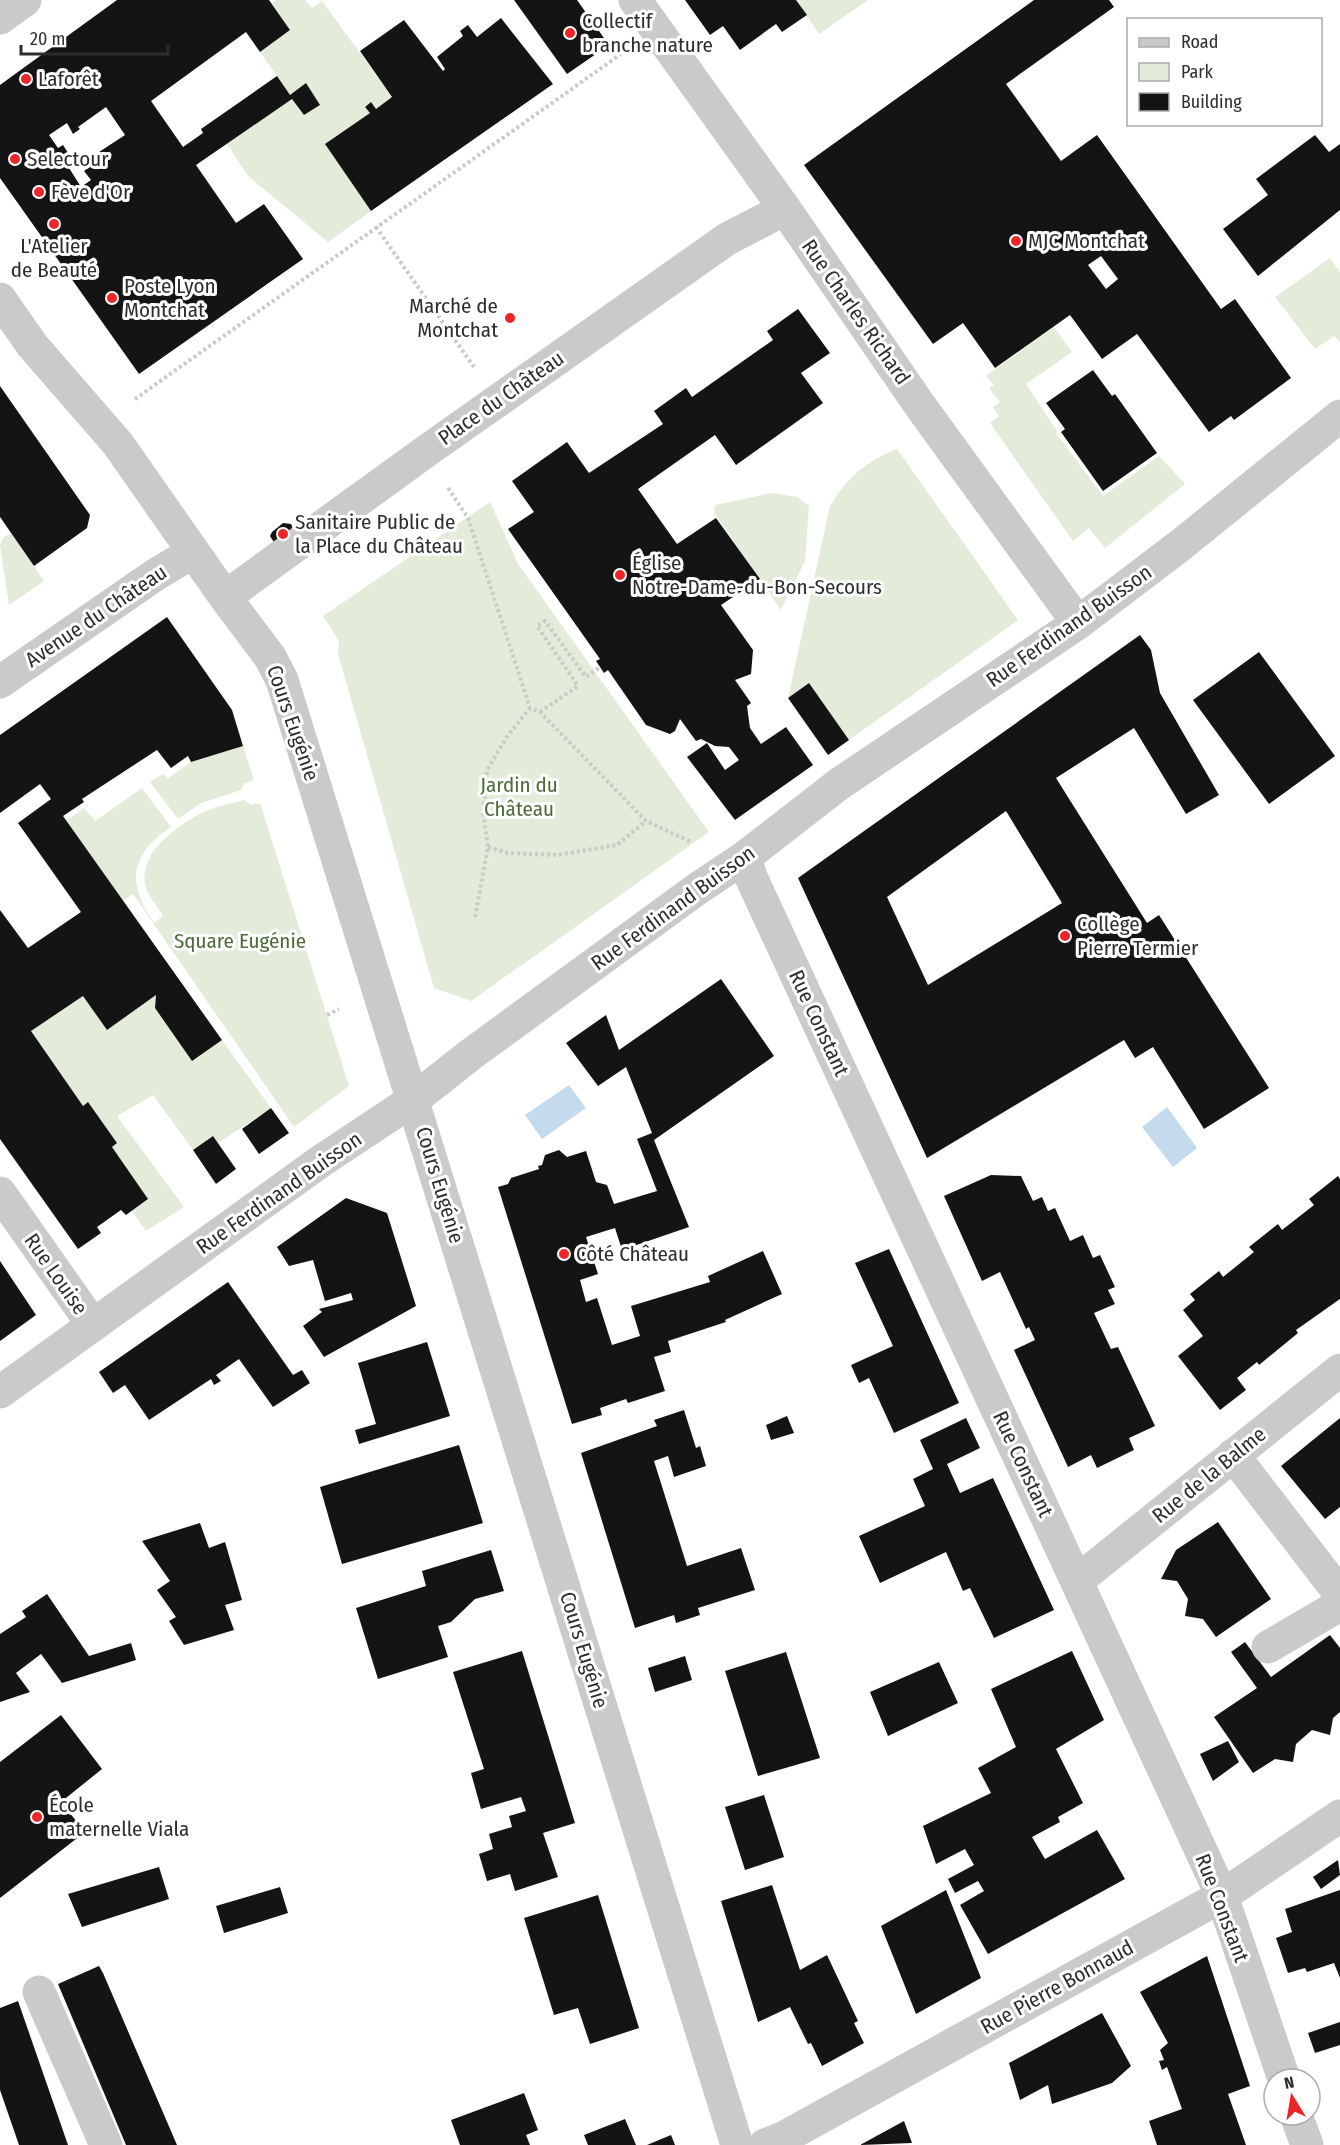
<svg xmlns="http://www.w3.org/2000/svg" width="1340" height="2145" viewBox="0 0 1340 2145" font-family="'Fira Sans Condensed',sans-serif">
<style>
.green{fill:#e2ecd9}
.water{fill:#c4daed}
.building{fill:#141414;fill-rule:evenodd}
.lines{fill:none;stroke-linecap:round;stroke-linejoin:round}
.path{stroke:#cacaca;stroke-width:4;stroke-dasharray:3 3;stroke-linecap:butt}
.minor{stroke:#cacaca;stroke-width:33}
.poi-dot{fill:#ee2527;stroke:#fff;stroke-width:2}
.labels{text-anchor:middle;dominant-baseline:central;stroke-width:6;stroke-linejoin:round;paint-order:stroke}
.poi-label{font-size:21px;fill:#2d2d2d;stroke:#fff;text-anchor:start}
.street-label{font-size:21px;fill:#2d2d2d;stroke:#fff}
.park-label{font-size:21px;fill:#4d6b38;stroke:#fff}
</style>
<rect width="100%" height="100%" fill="#fff"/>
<path class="green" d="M276 0H305L312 8 322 1 392 97 376 109 371 102 365 107 370 113 325 144 371 211 328 242 248 176 227 144 292 99 304 115 320 105 306 84 290 95 260 52 290 30 272 3Z
M796 0H868L819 34Z
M1330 258 1340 272V342L1334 336 1315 349 1275 297Z
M1054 327 1072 352 1026 384 1057 431 1056 433 1103 496 1159 456 1185 484 1105 548 1089 528 1073 541 990 423 999 416 993 407 1000 402 989 388 994 385 986 376Z
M897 449 1018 620 849 740 809 683 788 698 830 506C847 478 866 461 897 449Z
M772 493 797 497 809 506 805 561 781 610 714 512 715 505Z
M490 502 518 564 709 832 471 1001 434 988 338 654 339 641 323 616Z
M11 533 44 581 9 605 0 545 3 538Z
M243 746 254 780 244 784 241 790 201 803 178 819 150 782 163 774 168 778 191 762Z
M142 788 171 827C130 855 126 882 154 923L163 916C158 907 149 897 146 888 136 854 177 825 204 812 216 806 231 804 244 800L251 805 260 803 349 1086 294 1127 133 894 123 901 66 821 84 808 95 821Z
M156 995 155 1008 192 1061 222 1040 271 1108 218 1143 212 1136 193 1150 153 1095 117 1116 184 1207 146 1231 132 1211 148 1199 112 1147 117 1143 88 1103 83 1106 31 1031 83 996 107 1030Z"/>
<path class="water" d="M569 1085 586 1108 542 1139 525 1115Z
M1167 1107 1197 1148 1173 1167 1142 1127Z"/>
<path class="building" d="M117 0H269L290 30 260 52 246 32 151 101 183 147 203 133 201 129 277 76 290 95 306 83 320 105 304 115 292 99 196 165 236 223 264 204 303 259 139 374 0 178V85ZM106 107 125 135 96 154 100 159 84 171 91 180 81 187 64 160 70 156 63 145 58 148 49 135 67 123 73 134 80 129 78 127Z
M514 0H577L609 45 567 74Z
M685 0H796L807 15 782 32 776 24 740 50 723 26 710 35Z
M1034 0H1109L1114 7 1006 84 1061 161 1097 135 1221 309 1235 299 1291 378 1234 420 1231 416 1209 432 1137 334 1102 359 1070 315 995 368 963 323 933 344 804 165ZM1101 256 1118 279 1106 289 1088 265Z
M501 18 553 84 371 211 325 144 370 113 365 107 371 102 376 109 392 97 360 51 404 20 443 71 445 69 437 57 463 36 460 31 468 25 477 37Z
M1315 135 1329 152 1340 144V210L1258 276 1223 229 1268 195 1256 179Z
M798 309 830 353 801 373 823 403 736 465 715 435 638 489 677 544 716 518 760 579 721 605 753 650 751 674 735 680 751 703 747 706 750 728 761 744 786 727 813 765 735 820 687 757 707 743 725 770 739 760 729 747 715 746 701 739 696 741 680 719 675 731 670 734 646 725 608 670 604 673 596 661 600 659 508 529 534 512 512 481 567 442 589 473 663 424 654 411 686 388 692 397 773 340 767 331Z
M1093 370 1112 396 1115 394 1157 453 1103 491 1061 432 1065 429 1046 403Z
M0 386 90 515 87 528 34 566 0 517Z
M283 523 291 524 294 530 275 544 270 536 272 532Z
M167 617 232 710 243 746 191 762 188 756 171 768 157 750 82 799 84 802 63 816 222 1040 192 1061 155 1008 156 995 107 1030 83 996 31 1031 83 1106 88 1102 117 1143 112 1147 148 1199 126 1215 121 1210 97 1227 101 1233 78 1249 0 1139V910L28 948 81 912 18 823 51 799 40 784 0 813V735Z
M1140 635 1151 650 1160 693 1219 795 1186 814 1134 728 1056 778 1147 923 1159 915 1269 1088 1204 1129 1153 1047 1135 1058 1124 1040 927 1158 798 878ZM1006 811 1062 903 928 985 887 897Z
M1259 652 1335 756 1269 804 1193 700Z
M809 683 849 740 828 755 788 698Z
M721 979 774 1056 654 1140 689 1227 622 1250 615 1228 586 1237 598 1274 580 1280 586 1302 597 1298 612 1345 640 1336 631 1306 710 1282 708 1276 763 1251 782 1294 725 1320 726 1322 668 1341 671 1352 654 1357 665 1391 628 1403 626 1399 600 1408 602 1415 572 1424 498 1187 508 1184 511 1178 539 1169 538 1166 542 1165 545 1155 559 1150 567 1157 586 1151 596 1182 607 1185 614 1204 657 1191 637 1139 652 1133 626 1067 598 1086 566 1043 606 1015 619 1050Z
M271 1108 289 1133 259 1154 242 1129Z
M213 1136 236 1169 216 1184 193 1150Z
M991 1175 1021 1176 1033 1201 1042 1197 1048 1211 1055 1208 1070 1241 1083 1235 1093 1258 1100 1255 1115 1287 1108 1290 1115 1304 1094 1313 1111 1349 1118 1347 1155 1426 1129 1438 1134 1450 1097 1468 1091 1455 1068 1467 1014 1350 1035 1340 1029 1327 1026 1329 1000 1272 982 1281 944 1196Z
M1338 1176 1340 1179V1299L1296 1330 1298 1333 1259 1365 1257 1362 1237 1378 1246 1390 1220 1410 1178 1356 1203 1336 1183 1310 1195 1300 1190 1294 1219 1271 1223 1277 1254 1252 1249 1247 1278 1224 1282 1230 1314 1205 1309 1199Z
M346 1198 387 1213 416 1306 324 1357 303 1326 322 1312 319 1309 353 1300 351 1293 325 1301 313 1260 289 1266 277 1247Z
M889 1249 959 1403 894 1433 869 1378 859 1383 851 1365 893 1346 855 1263Z
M0 1261 36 1315 0 1341Z
M228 1282 293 1375 302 1370 310 1383 273 1407 239 1359 216 1375 221 1381 214 1385 211 1379 149 1420 125 1385 113 1393 99 1372Z
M427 1342 450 1416 359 1444 355 1430 376 1424 358 1363Z
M684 1410 696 1448 700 1446 706 1466 674 1477 668 1456 654 1461 687 1566 741 1548 755 1590 698 1608 700 1615 676 1623 674 1615 635 1628 581 1453 657 1426 654 1420Z
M787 1416 794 1433 771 1440 766 1425Z
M966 1418 980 1448 947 1464 960 1493 993 1478 1054 1610 994 1638 970 1588 963 1591 946 1552 880 1583 859 1536 925 1506 913 1479 933 1469 920 1440Z
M1340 1418V1507L1325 1519 1281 1466Z
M459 1445 483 1523 342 1564 320 1487Z
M1218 1522 1271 1599 1216 1637 1203 1619 1185 1616 1188 1599 1177 1581 1161 1579 1176 1550Z
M200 1523 209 1548 225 1542 242 1600 225 1605 234 1630 184 1645 169 1621 176 1617 157 1590 170 1581 142 1541Z
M491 1550 504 1591 475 1599 451 1622 438 1626 448 1657 378 1679 356 1608 426 1586 422 1571Z
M47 1594 89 1656 131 1643 136 1660 62 1683 41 1654 16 1673 30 1692 0 1702V1634L26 1617 22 1611Z
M1330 1635 1340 1648V1712L1333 1718 1330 1735 1312 1730 1296 1744 1293 1762 1275 1759 1253 1773 1214 1717 1257 1688 1231 1652 1245 1642 1271 1677Z
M522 1651 575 1823 543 1833 558 1877 515 1891 510 1874 487 1881 479 1854 493 1849 489 1834 512 1827 509 1816 526 1811 521 1797 481 1809 471 1773 484 1769 453 1672Z
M1072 1651 1104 1720 1056 1749 1083 1803 1058 1817 1060 1822 1032 1837 1045 1859 1097 1830 1125 1879 988 1954 960 1905 984 1891 978 1881 955 1893 948 1879 974 1865 965 1849 936 1864 923 1826 991 1793 978 1768 1016 1747 991 1689Z
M786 1652 820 1758 758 1776 725 1671Z
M685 1656 692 1680 655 1692 648 1668Z
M939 1662 958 1703 888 1736 870 1692Z
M61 1715 102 1769 61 1802 85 1832 0 1898V1762Z
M1228 1741 1239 1762 1213 1781 1200 1754Z
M764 1795 784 1857 745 1870 725 1807Z
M1338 1860 1340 1875 1321 1889 1313 1877Z
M159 1867 169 1899 82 1927 68 1894Z
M772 1885 800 1970 827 1955 858 2021 854 2023 864 2043 822 2066 811 2043 808 2044 790 2007 758 2022 721 1901Z
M280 1887 288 1913 224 1933 216 1906Z
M946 1890 981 1978 916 2014 881 1926Z
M1340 1890V1978L1334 1963 1307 1972 1305 1968 1288 1973 1276 1938 1292 1932 1285 1909Z
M598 1895 639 2028 590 2044 578 2008 554 2015 524 1918Z
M1207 1956 1250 2086 1228 2094 1246 2145H1157L1149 2121 1182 2109 1167 2067 1162 2070 1159 2061 1164 2060 1160 2050 1168 2043 1140 1992Z
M99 1966 103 1973 177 2145H126L58 1984Z
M18 2001 68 2145H19L0 2090V2008Z
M1102 2013 1131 2066 1112 2083 1052 2104 1048 2085 1020 2100 1009 2063Z
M1340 2022V2045L1315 2053 1308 2033Z
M524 2093 538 2130 526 2135 530 2145H460L451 2120Z
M625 2119 636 2145H588L584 2135Z
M904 2121 912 2143 860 2145Z
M671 2135 675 2145H647Z"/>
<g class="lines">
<path class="path" d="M376 227 474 367
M135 399 621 54
M448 488 468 518 530 708 540 712 646 821 691 842
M540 712 578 686 537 626 545 621 586 677 600 667
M488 847 508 853 557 855 617 845 646 821
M475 917 488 847 483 812 487 770 508 735 530 708
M327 1015 339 1009"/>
<path class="minor" d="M635 0 785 209 921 407 1078 623
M0 18 25 0
M0 299 32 345 118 444 225 597 270 657 282 680 737 2145
M225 597 425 452 727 239 785 209
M0 682 155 575 193 552
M745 857 751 877 1222 1896 1284 2079
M0 1193 93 1325
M0 1392 321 1161 413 1100 470 1055 697 889 745 857 839 784 1078 623 1182 544 1340 416
M1233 1455 1340 1594
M1077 1581 1340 1370
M1268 1647 1340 1605
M39 1992 106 2145
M1296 2115 1307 2145
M765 2145 783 2138 1222 1896 1340 1816"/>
</g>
<g class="poi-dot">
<circle cx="570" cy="33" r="6"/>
<circle cx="26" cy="79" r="6"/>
<circle cx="15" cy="159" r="6"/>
<circle cx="39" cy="192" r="6"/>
<circle cx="54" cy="224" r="6"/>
<circle cx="1016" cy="241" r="6"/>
<circle cx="112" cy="298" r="6"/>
<circle cx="510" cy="318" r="6"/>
<circle cx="283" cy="534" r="6"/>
<circle cx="620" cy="575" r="6"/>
<circle cx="1065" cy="936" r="6"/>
<circle cx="564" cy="1254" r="6"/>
<circle cx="37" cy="1817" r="6"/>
</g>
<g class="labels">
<g class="poi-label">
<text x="582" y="21">Collectif<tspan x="582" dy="24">branche nature</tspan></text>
<text x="38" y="79">Laforêt</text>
<text x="27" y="159">Selectour</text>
<text x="51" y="192">Fève d'Or</text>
<text x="1028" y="241">MJC Montchat</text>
<text x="54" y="246" text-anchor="middle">L'Atelier<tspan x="54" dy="24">de Beauté</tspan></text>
<text x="124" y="286">Poste Lyon<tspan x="124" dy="24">Montchat</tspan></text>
<text x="498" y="306" text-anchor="end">Marché de<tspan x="498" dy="24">Montchat</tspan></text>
<text x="295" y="522">Sanitaire Public de<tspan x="295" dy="24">la Place du Château</tspan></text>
<text x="632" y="563">Église<tspan x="632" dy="24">Notre-Dame-du-Bon-Secours</tspan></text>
<text x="1077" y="924">Collège<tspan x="1077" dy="24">Pierre Termier</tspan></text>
<text x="576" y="1254">Côté Château</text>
<text x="49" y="1805">École<tspan x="49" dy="24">maternelle Viala</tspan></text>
</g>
<g class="street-label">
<text transform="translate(856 312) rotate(55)">Rue Charles Richard</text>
<text transform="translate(501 398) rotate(-35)">Place du Château</text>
<text transform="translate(96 616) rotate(-34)">Avenue du Château</text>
<text transform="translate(1069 626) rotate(-35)">Rue Ferdinand Buisson</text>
<text transform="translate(293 723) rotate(71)">Cours Eugénie</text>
<text transform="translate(673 908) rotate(-36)">Rue Ferdinand Buisson</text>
<text transform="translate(819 1023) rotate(65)">Rue Constant</text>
<text transform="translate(440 1185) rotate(73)">Cours Eugénie</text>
<text transform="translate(279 1193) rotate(-35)">Rue Ferdinand Buisson</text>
<text transform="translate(56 1274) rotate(55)">Rue Louise</text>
<text transform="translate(1023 1464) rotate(65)">Rue Constant</text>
<text transform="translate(1209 1475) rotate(-39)">Rue de la Balme</text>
<text transform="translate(584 1650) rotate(73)">Cours Eugénie</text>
<text transform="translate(1222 1908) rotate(69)">Rue Constant</text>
<text transform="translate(1057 1987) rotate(-29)">Rue Pierre Bonnaud</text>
</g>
<g class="park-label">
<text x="519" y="785">Jardin du<tspan x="519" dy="24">Château</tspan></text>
<text x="240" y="941">Square Eugénie</text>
</g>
</g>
<rect x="1127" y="18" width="195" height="108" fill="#ffffff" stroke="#ababab" stroke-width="1.5"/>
<rect x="1139" y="38" width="30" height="9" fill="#cacaca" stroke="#ababab" stroke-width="1.5"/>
<text x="1181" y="48" font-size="18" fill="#2d2d2d">Road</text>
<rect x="1139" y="63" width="30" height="18" fill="#e2ecd9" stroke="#ababab" stroke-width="1.5"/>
<text x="1181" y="78" font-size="18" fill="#2d2d2d">Park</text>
<rect x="1139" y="93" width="30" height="18" fill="#141414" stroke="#ababab" stroke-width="1.5"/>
<text x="1181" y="108" font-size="18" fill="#2d2d2d">Building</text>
<g transform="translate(1292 2097) rotate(349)"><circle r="28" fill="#ffffff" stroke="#ababab" stroke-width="1.5"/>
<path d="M0-4.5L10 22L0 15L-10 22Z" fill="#ee2527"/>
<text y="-9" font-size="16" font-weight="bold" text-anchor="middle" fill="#2d2d2d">N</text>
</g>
<path d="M21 45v9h147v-9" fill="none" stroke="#2d2d2d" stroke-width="3"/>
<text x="30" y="45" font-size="18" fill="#2d2d2d" stroke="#ffffff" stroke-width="4.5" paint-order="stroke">20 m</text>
</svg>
